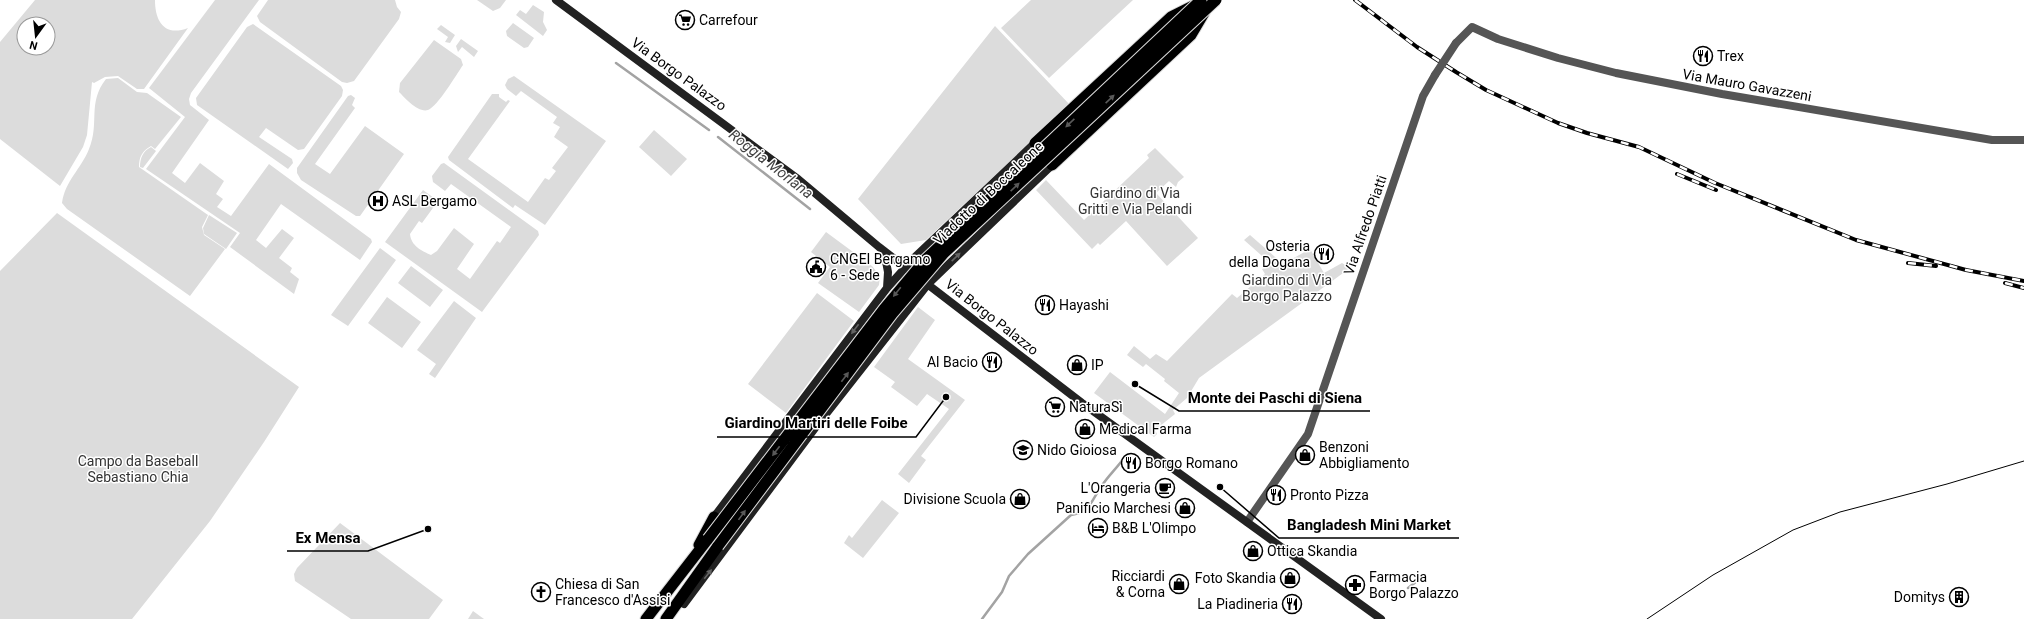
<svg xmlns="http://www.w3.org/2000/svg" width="2024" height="619" viewBox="0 0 2024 619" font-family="Roboto,sans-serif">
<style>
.green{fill:#dcdcdc;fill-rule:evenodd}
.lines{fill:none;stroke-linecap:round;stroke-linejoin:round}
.stream{stroke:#a3a3a3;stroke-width:2.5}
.trunk-casing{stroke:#dbdbdb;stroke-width:13}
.tertiary{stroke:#555;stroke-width:8}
.secondary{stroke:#222;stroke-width:8}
.trunk{stroke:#000;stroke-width:11}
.tram{stroke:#000;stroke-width:1}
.rail-casing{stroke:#000;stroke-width:4}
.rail{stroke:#fff;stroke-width:2.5;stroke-dasharray:8;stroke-linecap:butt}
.trunk-bridge-casing{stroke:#dbdbdb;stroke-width:13;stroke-linecap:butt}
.tertiary-bridge{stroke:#555;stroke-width:8}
.trunk-bridge{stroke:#000;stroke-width:11}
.oneway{fill:#595959}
.oneway2{fill:#646464}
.labels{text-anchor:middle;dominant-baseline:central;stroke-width:3;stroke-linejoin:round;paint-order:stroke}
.poi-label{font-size:14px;fill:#000;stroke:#fff;text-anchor:start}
.street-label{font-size:14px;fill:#000;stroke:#fff}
.park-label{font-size:14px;fill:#333;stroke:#fff}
.water-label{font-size:15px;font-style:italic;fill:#444;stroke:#fff}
.leader{fill:none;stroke:#000;stroke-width:1.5}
.callout-dot{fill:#000;stroke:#fff;stroke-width:1.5}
.callout-label{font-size:15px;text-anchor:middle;font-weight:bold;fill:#000;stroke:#fff;stroke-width:3;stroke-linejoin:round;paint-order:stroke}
</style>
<rect width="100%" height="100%" fill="#fff"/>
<path class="green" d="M35 0H155C155 21 164 37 188 28L144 89H137L118 76 105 77 94 83 92 82 87 135 83 147 60 186 0 139V42ZM24 24H48V48H24Z
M215 0H259L191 93 189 99 190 105 209 120 172 173 185 183 200 163 224 181 216 194 223 199 217 207 231 216 269 164 371 239 372 242 360 260 281 204 256 240 266 248 282 229 294 238 279 258 292 268 290 272 299 279 294 294 230 247 240 233 146 169 185 117 149 88Z
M268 0H395L397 7 401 12 399 19 354 81 347 83 342 82 260 22 257 16Z
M477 0H506L500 8 493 11Z
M1031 0H1133L1049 78 1001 28Z
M533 5 544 12 543 22 547 30 543 36 516 15 520 10 526 14Z
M513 23 534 38 528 47 524 48 507 36 506 31Z
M253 24 341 86 343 90 342 96 304 149 298 150 266 128 259 137 292 159 293 163 288 169 197 105 196 98 247 27Z
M441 25 455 35 450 43 445 42 448 37 437 29Z
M995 26 1070 105 926 240 901 244 858 199Z
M461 39 478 51 474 57 462 47 458 52 456 46Z
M434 40 461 59 463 65C456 75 438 106 428 110 418 113 405 98 399 92L400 83Z
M514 76 606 141 545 225 515 205 513 208 449 160 448 157 492 94H499V97L506 102 508 100 510 101 468 159 528 202 545 178 549 180 556 171 552 168 568 147 554 137 560 127 553 123 557 117 521 91 516 96 507 89 505 85 508 79Z
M118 78 137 92 147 93 181 117 155 149 151 146C142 151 139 157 139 167L208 215 202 227 204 235 225 249 190 296 67 209 62 203C65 181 81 169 89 149 100 123 87 103 106 79Z
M351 95 355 98 352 105 355 108 315 164 330 174 365 126 404 154 360 216H356L301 180 297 173V168L348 96Z
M654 130 687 159 671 176 639 147Z
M151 147 156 151 143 168 140 167C140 158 143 151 151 147Z
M1155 148 1184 177 1178 182 1176 187 1169 181 1156 193 1198 238 1167 266 1126 221 1100 245 1098 243 1092 249 1036 190 1046 180 1084 220 1149 158 1147 155Z
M444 163 538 231 539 235 482 312 385 242 423 190 438 201 422 223 419 221 410 234C411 246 422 251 431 255L437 251 454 228 474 244 457 269 470 279 497 241 500 243 511 227 451 184 445 191 433 182 432 176 441 164Z
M57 213 299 387 264 442 210 521 132 619H0V271Z
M209 215 237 233 226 249 204 234 203 228Z
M826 232 872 266 880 276 879 285 859 312 818 283 830 267 811 252Z
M1250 235 1283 264 1310 249 1324 273 1342 263 1350 268 1199 378 1187 398 1173 410 1175 414 1155 430 1157 434 1154 437 1094 393 1110 372 1165 414 1179 393 1164 381 1165 379 1146 364 1143 367 1127 355 1134 346 1150 359 1156 354 1167 361 1232 294 1237 298 1265 274 1262 269 1270 263 1244 240Z
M380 248 396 260 348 326 331 315Z
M411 266 443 290 430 307 398 283Z
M817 293 854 321 786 413 748 384Z
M387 297 421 322 402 348 368 323Z
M454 301 476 318 435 378 429 374 436 364 417 350Z
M918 307 935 320 908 359 965 400 921 456 926 460 909 483 898 474 949 409 927 394 917 406 891 387 895 382 874 367Z
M882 500 899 513 863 558 844 543 849 535 852 538Z
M340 523 443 600 429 619H351L295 581 294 574 297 568Z
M473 611 484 619H468Z"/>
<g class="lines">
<path class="stream" d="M616 63 709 130
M718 137 810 209
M1408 588 1425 575
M982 619 1002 592 1009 576 1028 554 1071 515C1090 513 1091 501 1101 487 1107 477 1117 468 1124 458"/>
<defs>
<path id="trunk" d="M1035 143 1171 17 1195 5
M1052 165 1191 35 1204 13
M699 545 714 517
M646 619 708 539
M666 619 718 546"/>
</defs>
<use href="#trunk" class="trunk-casing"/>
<path class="tertiary" d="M1456 43 1472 27 1498 39 1558 58 1616 73 1722 94 1992 140H2024
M1247 522 1308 434 1423 96 1435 75"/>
<path class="secondary" d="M556 0 798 179 879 247 1082 403 1381 619
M884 251 888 272 887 288
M714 517 887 288 914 258 1035 143
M684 604 815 428 928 284 1052 165"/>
<use href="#trunk" class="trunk"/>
<path class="tram" d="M1647 619 1713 575 1793 530 1840 512 1947 484 2024 461"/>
<defs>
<path id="rail" d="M1355 0 1417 47 1456 72 1486 90 1558 123 1587 133 1639 147 1715 183 1856 240 1966 270 2024 281
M1677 174 1716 190
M1908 263 1936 266
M2005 283 2024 288"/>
</defs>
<use href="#rail" class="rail-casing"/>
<use href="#rail" class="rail"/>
<defs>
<path id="trunk-bridge" d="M708 539 884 309 926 259 1201 0
M718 546 892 314 944 253 1216 0"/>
</defs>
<use href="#trunk-bridge" class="trunk-bridge-casing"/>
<path class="tertiary-bridge" d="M1435 75 1456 43"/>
<use href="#trunk-bridge" class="trunk-bridge"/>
</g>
<defs><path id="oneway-solid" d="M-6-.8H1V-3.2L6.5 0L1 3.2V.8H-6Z"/></defs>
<g class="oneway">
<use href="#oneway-solid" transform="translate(1110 99) rotate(-43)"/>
<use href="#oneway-solid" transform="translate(1070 123) rotate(137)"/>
<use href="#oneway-solid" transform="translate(1015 187) rotate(-43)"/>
<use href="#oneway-solid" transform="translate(897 292) rotate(129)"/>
<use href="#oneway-solid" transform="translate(845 377) rotate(-53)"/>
<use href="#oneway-solid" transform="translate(776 451) rotate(127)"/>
<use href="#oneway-solid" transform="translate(742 515) rotate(-54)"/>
</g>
<g class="oneway2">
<use href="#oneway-solid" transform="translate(956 257) rotate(-44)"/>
<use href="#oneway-solid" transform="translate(855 329) rotate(127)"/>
<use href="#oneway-solid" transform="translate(708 574) rotate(-52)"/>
</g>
<defs>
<symbol id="supermarket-ring" viewBox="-11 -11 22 22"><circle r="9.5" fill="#fff" stroke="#000" stroke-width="1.5"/><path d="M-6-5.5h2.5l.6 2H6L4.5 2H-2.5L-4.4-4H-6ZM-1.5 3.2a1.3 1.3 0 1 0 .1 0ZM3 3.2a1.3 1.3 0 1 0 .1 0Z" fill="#000"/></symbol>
<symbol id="restaurant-ring" viewBox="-11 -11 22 22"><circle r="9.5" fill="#fff" stroke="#000" stroke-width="1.5"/><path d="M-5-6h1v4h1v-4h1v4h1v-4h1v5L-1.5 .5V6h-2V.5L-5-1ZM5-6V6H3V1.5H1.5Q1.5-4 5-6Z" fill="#000"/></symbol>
<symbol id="hospital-ring" viewBox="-11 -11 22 22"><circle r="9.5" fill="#fff" stroke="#000" stroke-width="1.5"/><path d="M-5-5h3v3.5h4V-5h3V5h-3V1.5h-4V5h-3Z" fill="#000"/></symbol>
<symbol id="civic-ring" viewBox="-11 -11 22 22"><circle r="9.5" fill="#fff" stroke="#000" stroke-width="1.5"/><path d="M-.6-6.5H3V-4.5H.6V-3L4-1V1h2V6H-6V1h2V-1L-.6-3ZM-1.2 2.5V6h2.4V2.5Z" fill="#000"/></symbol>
<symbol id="shop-ring" viewBox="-11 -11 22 22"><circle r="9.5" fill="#fff" stroke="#000" stroke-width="1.5"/><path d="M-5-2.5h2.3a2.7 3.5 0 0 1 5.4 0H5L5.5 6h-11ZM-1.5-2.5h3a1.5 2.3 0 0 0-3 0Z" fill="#000"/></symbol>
<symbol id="school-ring" viewBox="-11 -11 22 22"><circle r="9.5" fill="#fff" stroke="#000" stroke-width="1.5"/><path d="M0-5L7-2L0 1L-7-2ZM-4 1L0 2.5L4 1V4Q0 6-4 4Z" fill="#000"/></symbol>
<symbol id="cafe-ring" viewBox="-11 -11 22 22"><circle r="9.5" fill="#fff" stroke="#000" stroke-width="1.5"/><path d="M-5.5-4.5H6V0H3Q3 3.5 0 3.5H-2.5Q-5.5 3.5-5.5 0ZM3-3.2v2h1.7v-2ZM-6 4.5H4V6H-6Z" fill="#000"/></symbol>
<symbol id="hotel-ring" viewBox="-11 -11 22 22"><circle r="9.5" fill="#fff" stroke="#000" stroke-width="1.5"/><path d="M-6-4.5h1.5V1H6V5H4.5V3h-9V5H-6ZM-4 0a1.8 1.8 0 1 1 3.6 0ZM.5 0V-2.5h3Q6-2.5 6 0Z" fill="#000"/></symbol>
<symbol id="pharmacy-ring" viewBox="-11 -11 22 22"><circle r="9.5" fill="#fff" stroke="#000" stroke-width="1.5"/><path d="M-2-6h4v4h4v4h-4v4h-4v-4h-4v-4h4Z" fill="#000"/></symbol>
<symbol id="church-ring" viewBox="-11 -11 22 22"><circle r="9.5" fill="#fff" stroke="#000" stroke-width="1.5"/><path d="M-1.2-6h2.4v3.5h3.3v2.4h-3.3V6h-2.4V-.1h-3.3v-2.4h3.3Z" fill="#000"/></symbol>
<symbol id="building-ring" viewBox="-11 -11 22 22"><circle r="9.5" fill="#fff" stroke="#000" stroke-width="1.5"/><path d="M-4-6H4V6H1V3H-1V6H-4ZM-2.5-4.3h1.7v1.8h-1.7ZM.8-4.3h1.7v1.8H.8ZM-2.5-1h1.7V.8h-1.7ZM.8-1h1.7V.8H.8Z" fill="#000"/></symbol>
</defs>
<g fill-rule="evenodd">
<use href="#supermarket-ring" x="674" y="9" width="22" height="22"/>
<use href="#restaurant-ring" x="1692" y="45" width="22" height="22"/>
<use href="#hospital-ring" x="367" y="190" width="22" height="22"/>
<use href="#restaurant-ring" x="1313" y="243" width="22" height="22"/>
<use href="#civic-ring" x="805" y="256" width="22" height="22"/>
<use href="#restaurant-ring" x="1034" y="294" width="22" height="22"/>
<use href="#restaurant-ring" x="981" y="351" width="22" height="22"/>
<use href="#shop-ring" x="1066" y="354" width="22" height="22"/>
<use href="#supermarket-ring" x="1044" y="396" width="22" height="22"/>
<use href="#shop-ring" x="1074" y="418" width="22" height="22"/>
<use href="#school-ring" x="1012" y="439" width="22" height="22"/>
<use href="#shop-ring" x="1294" y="444" width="22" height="22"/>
<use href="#restaurant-ring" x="1120" y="452" width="22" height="22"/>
<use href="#cafe-ring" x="1154" y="477" width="22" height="22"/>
<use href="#restaurant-ring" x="1265" y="484" width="22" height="22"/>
<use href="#shop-ring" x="1009" y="488" width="22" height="22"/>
<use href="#shop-ring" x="1174" y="497" width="22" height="22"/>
<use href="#hotel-ring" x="1087" y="517" width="22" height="22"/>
<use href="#shop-ring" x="1242" y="540" width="22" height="22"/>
<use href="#shop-ring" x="1279" y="567" width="22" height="22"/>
<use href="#shop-ring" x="1168" y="573" width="22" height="22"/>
<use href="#pharmacy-ring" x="1344" y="574" width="22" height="22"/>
<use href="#church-ring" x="530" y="581" width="22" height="22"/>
<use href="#building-ring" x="1948" y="586" width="22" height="22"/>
<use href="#restaurant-ring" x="1281" y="593" width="22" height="22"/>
</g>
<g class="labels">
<g class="poi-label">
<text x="699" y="20">Carrefour</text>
<text x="1717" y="56">Trex</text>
<text x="392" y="201">ASL Bergamo</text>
<text x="1310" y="246" text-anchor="end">Osteria<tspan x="1310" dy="16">della Dogana</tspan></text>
<text x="830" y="259">CNGEI Bergamo<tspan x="830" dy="16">6 - Sede</tspan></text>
<text x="1059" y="305">Hayashi</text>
<text x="978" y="362" text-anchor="end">Al Bacio</text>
<text x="1091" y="365">IP</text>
<text x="1069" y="407">NaturaSì</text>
<text x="1099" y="429">Medical Farma</text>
<text x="1319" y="447">Benzoni<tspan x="1319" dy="16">Abbigliamento</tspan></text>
<text x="1037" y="450">Nido Gioiosa</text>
<text x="1145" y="463">Borgo Romano</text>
<text x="1151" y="488" text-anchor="end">L'Orangeria</text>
<text x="1290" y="495">Pronto Pizza</text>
<text x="1006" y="499" text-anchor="end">Divisione Scuola</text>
<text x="1171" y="508" text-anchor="end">Panificio Marchesi</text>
<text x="1112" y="528">B&amp;B L'Olimpo</text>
<text x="1267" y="551">Ottica Skandia</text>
<text x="1165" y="576" text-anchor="end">Ricciardi<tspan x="1165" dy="16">&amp; Corna</tspan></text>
<text x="1369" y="577">Farmacia<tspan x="1369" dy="16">Borgo Palazzo</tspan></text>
<text x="1276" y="578" text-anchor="end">Foto Skandia</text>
<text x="555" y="584">Chiesa di San<tspan x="555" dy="16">Francesco d'Assisi</tspan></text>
<text x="1945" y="597" text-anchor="end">Domitys</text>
<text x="1278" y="604" text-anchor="end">La Piadineria</text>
</g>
<g class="street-label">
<text transform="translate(679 74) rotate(36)">Via Borgo Palazzo</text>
<text transform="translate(1747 85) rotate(10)">Via Mauro Gavazzeni</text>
<text transform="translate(988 193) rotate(-43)">Viadotto di Boccaleone</text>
<text transform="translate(1365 225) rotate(-71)">Via Alfredo Piatti</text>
<text transform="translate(992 317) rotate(38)">Via Borgo Palazzo</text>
</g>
<g class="park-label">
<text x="1135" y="193">Giardino di Via<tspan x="1135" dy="16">Gritti e Via Pelandi</tspan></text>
<text x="1287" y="280">Giardino di Via<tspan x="1287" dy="16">Borgo Palazzo</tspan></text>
<text x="138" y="461">Campo da Baseball<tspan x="138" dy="16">Sebastiano Chia</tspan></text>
</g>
<g class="water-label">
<text transform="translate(771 164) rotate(38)">Roggia Morlana</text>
</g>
</g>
<path class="leader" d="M1135 384L1179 411H1370M946 397L916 437H717M1220 487L1279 538H1459M428 529L368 551H287"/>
<g class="callout-dot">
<circle cx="1135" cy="384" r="4"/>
<circle cx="946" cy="397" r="4"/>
<circle cx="1220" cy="487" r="4"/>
<circle cx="428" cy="529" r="4"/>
</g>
<g class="callout-label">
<text x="1275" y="403">Monte dei Paschi di Siena</text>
<text x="816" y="428">Giardino Martiri delle Foibe</text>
<text x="1369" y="530">Bangladesh Mini Market</text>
<text x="328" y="543">Ex Mensa</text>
</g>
<g transform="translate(36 36) rotate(195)"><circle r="19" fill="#ffffff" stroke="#999999"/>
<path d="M0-3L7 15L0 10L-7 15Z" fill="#000000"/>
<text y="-6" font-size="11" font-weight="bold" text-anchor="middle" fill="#000000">N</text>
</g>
</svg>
